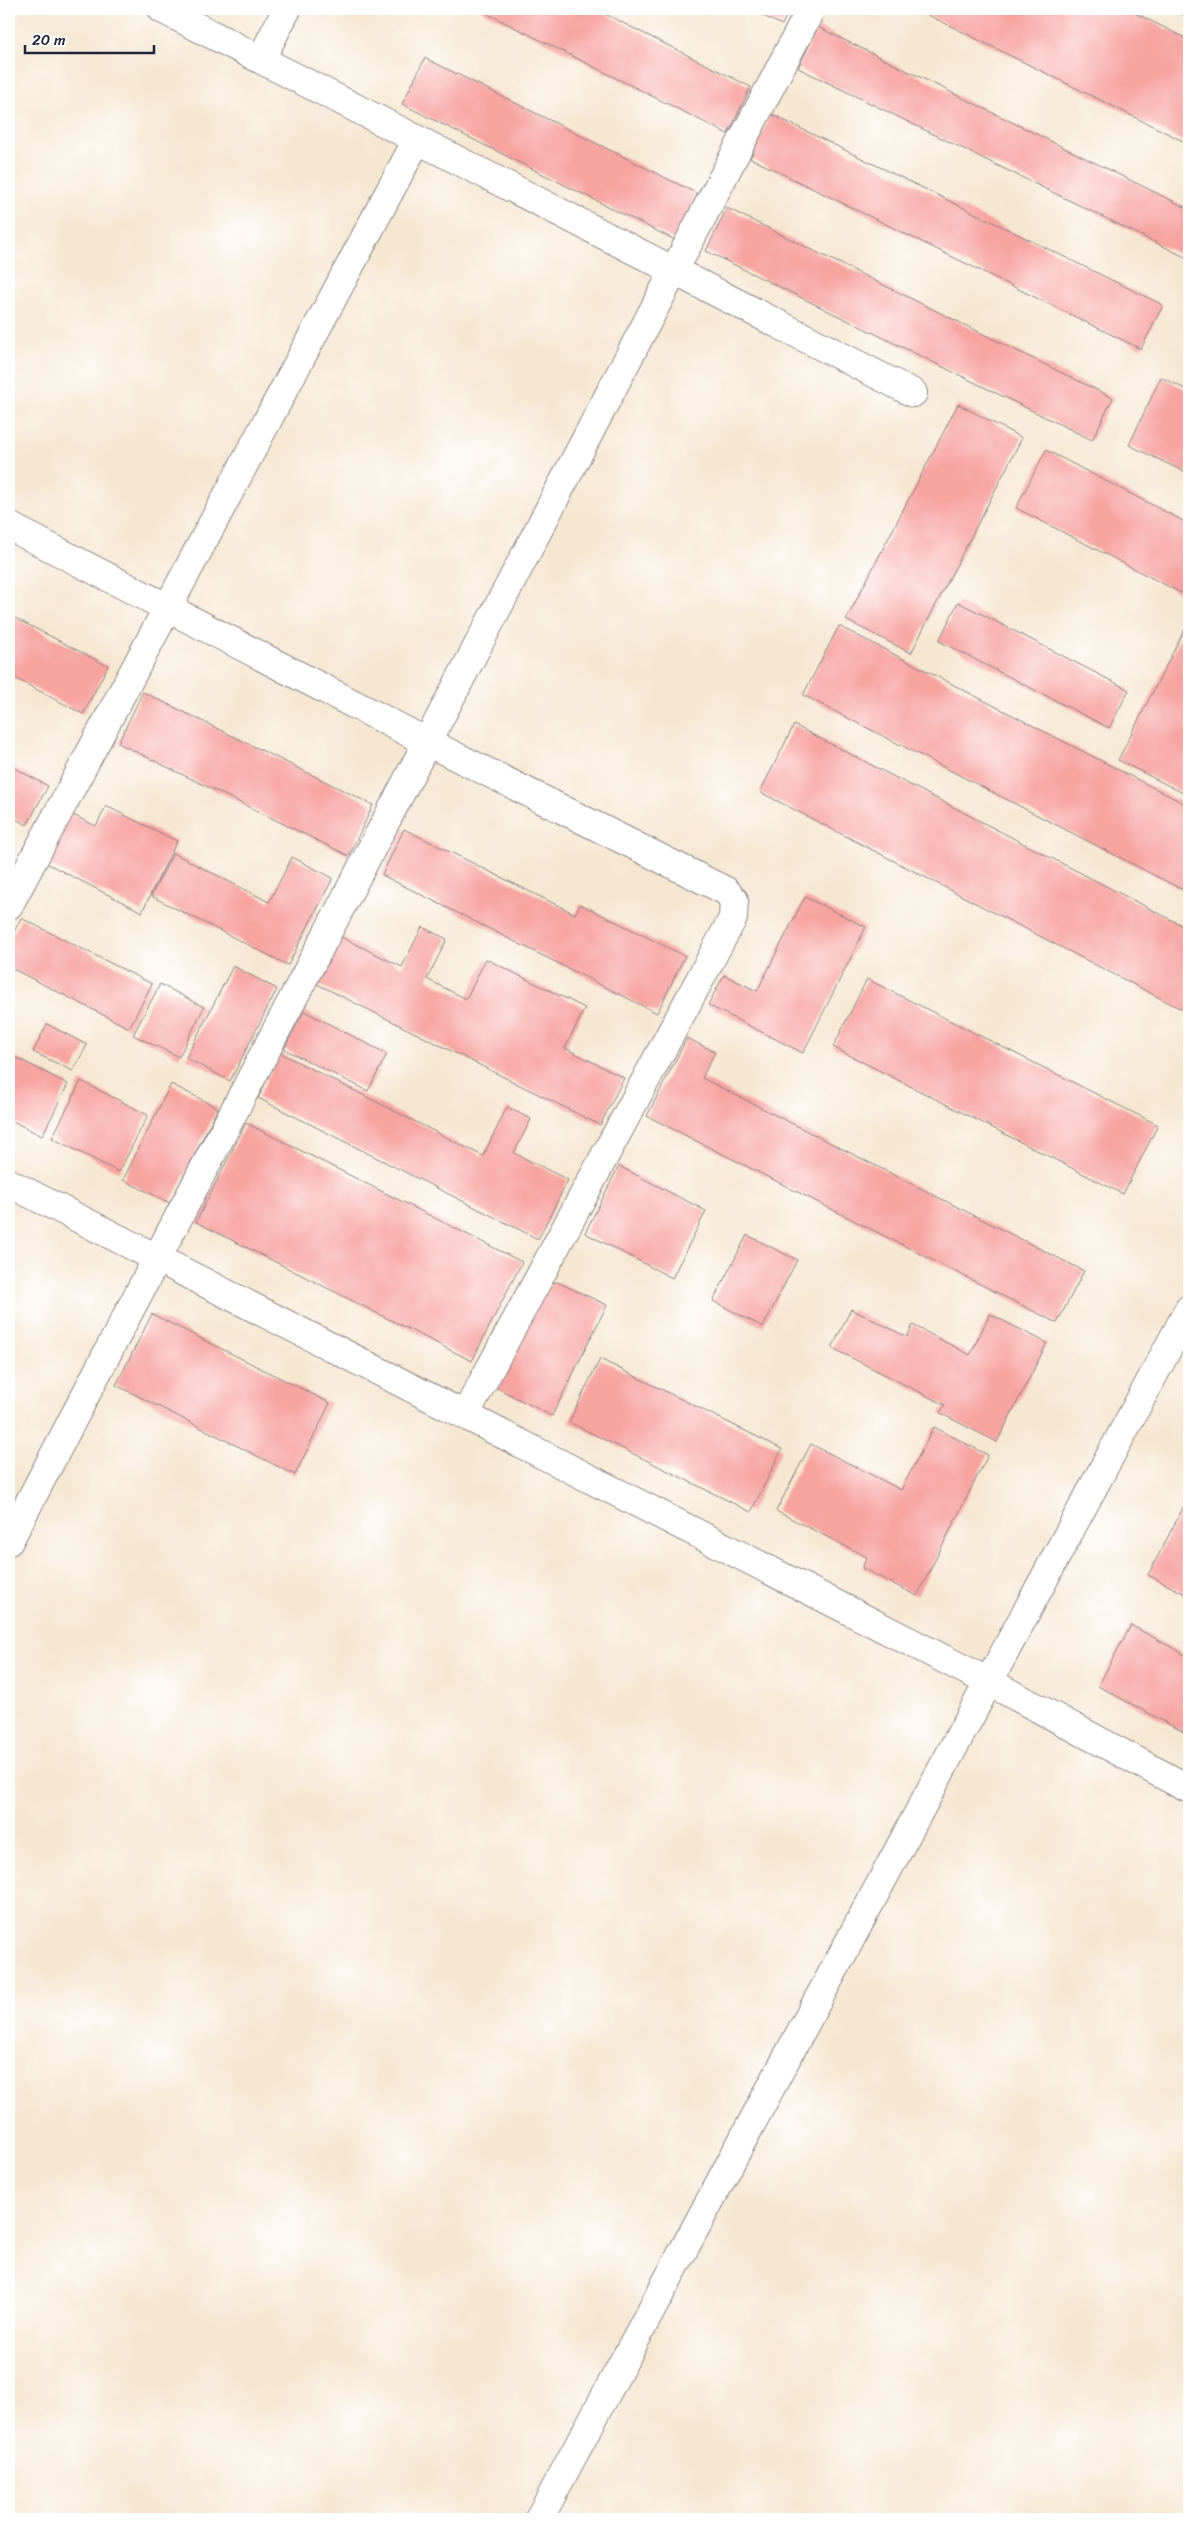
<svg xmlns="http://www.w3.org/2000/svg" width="1198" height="2528" viewBox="0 0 1198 2528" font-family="Sriracha,sans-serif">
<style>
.building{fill:#f7a4a1}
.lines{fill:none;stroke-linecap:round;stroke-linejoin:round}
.minor-casing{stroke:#8c8486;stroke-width:30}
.minor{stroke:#fff;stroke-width:28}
</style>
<rect width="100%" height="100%" fill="#fff"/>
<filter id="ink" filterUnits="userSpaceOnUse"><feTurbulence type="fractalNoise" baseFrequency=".02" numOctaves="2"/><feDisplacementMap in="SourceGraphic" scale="10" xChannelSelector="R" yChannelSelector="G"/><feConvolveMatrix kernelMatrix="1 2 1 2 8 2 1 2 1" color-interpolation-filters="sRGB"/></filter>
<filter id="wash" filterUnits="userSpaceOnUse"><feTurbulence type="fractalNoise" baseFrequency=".0096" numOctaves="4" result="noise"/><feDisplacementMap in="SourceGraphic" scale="20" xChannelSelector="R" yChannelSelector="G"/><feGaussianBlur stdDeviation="1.12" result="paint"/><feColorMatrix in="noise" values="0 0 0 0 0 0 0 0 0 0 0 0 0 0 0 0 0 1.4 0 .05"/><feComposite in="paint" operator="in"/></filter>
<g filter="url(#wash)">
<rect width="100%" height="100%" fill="#f6e7d1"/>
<g id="blocks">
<path class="building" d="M478 9H595L751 87 728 134Z
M748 9H790L782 25Z
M916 9H1127L1189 40V144Z
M1171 9H1189V18Z
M818 27 1189 209V249L1185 257 798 68Z
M425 58 698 194 675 240 402 104Z
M771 114 1163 305 1141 349 750 158Z
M727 208 1113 398 1092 440 706 251Z
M1161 377 1189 391V474L1129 445Z
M958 404 1022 438 911 653 846 620Z
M1046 450 1189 524V578L1181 593 1016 508Z
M958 602 1129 690 1109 728 939 641Z
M9 615 108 666 83 714 9 675Z
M1189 621V796L1118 760Z
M839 626 1189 806V893L803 695Z
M143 692 373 805 349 856 118 743Z
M794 725 1189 929V1013L760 792Z
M9 765 48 786 27 825 9 815Z
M106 806 177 841 142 912 46 863 71 814 96 826Z
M404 829 575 914 580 904 685 956 657 1013 382 875Z
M173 853 269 902 292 857 333 878 288 965 151 896Z
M805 897 866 927 803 1053 708 1005 724 975 757 991Z
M21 918 152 984 129 1028 9 967V942Z
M422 927 447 939 427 979 466 999 486 959 585 1008 565 1048 624 1078 600 1125 317 984 341 937 402 967Z
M233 966 277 989 230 1081 186 1058Z
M867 979 1158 1125 1123 1194 833 1047Z
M160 984 204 1007 179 1057 133 1035Z
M304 1011 387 1054 368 1091 284 1049Z
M47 1024 87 1045 73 1071 33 1052Z
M687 1038 715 1052 702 1078 1084 1271 1057 1323 647 1116Z
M280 1053 483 1156 507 1107 531 1119 514 1153 568 1180 538 1239 258 1098Z
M9 1054 68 1084 42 1136 9 1119Z
M81 1081 148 1115 119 1172 52 1138Z
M171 1084 218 1108 170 1203 123 1180Z
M246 1123 522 1262 472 1361 196 1222Z
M619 1166 706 1211 672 1278 585 1233Z
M747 1235 797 1260 763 1327 713 1301Z
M557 1282 607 1305 552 1416 495 1387 550 1284Z
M851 1309 907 1337 913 1325 970 1355 990 1314 1047 1343 997 1442 940 1413 945 1405 832 1348Z
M152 1314 330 1403 295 1475 116 1385Z
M600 1359 782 1449 751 1512 569 1422Z
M934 1427 988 1455 917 1596 862 1568 867 1557 776 1511 811 1444 901 1490Z
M1184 1506 1189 1508V1596L1148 1575Z
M1131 1625 1189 1657V1735L1098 1686Z"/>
</g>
</g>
<g filter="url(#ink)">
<use href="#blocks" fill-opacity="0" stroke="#8c8486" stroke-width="1"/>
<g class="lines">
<defs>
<path id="minor" d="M162 9 913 393
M261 59 287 9
M9 526 427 742 726 891 734 900 733 918 465 1415
M9 905 417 140
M9 1183 989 1682 1189 1789
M9 1541 811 9
M539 2519 1189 1309"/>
</defs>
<use href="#minor" class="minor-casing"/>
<use href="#minor" class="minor"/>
</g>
</g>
<rect width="1198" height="2528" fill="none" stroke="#fff" stroke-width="30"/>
<path d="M25 45v8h129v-8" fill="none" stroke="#22223b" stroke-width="2.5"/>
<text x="32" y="45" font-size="15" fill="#22223b" stroke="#ffffff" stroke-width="4" paint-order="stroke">20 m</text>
</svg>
